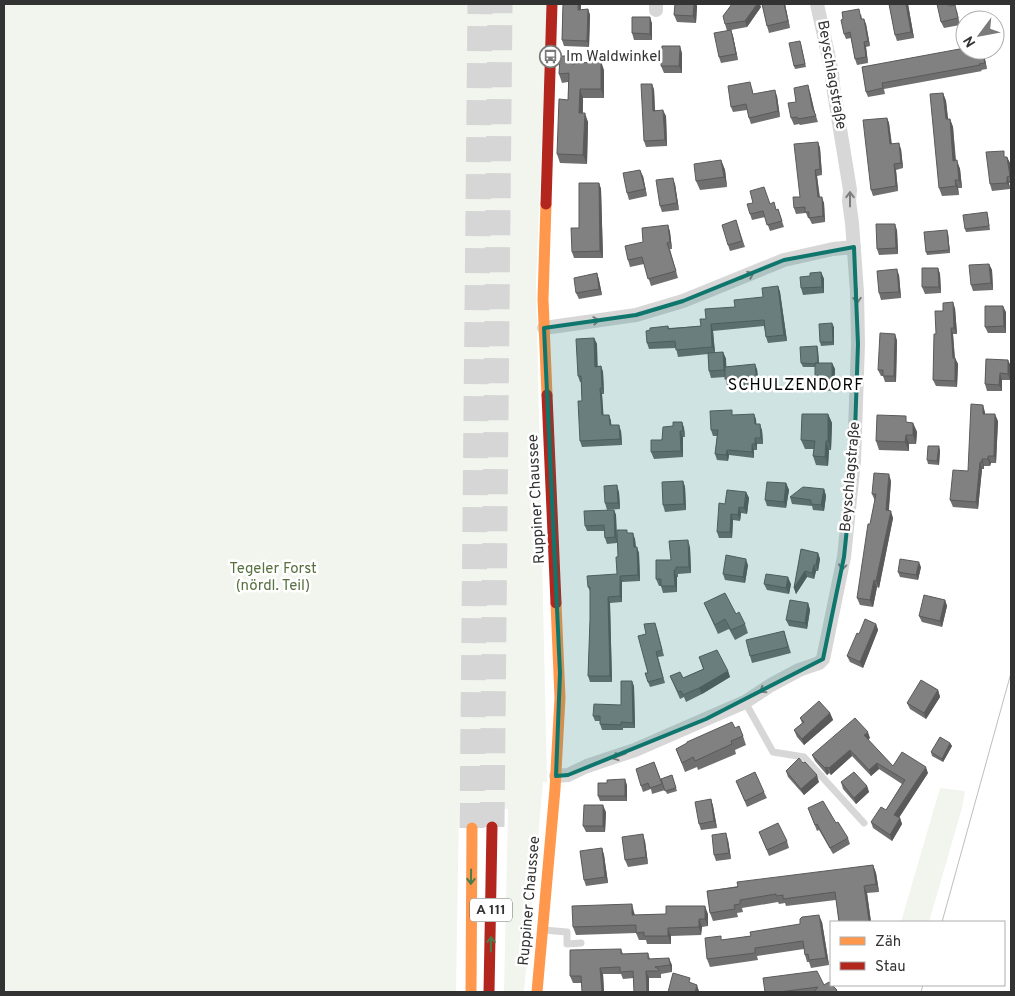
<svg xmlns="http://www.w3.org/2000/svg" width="1015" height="996" viewBox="0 0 1015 996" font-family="Overpass,sans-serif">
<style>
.green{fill:#f1f5ed}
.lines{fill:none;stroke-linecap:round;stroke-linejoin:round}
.highway-tunnel{stroke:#d6d6d6;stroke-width:25;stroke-dasharray:25 12;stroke-linecap:butt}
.lane{stroke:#d7d7d7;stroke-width:7}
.street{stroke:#d7d7d7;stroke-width:14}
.slow{stroke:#ff974d;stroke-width:11}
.jam{stroke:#b3261e;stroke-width:11}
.tram{stroke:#bebebe;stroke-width:1}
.wall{fill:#6f6f6f}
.shaded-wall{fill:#5a5a5a}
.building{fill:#818181;stroke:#5a5a5a}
.oneway{stroke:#7d7d7d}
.oneway2{stroke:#497c4b}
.marked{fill:#0f766e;fill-opacity:0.2;stroke:#0f766e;stroke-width:4;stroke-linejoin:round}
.labels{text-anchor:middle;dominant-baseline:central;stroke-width:5;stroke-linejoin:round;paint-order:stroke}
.shield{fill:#fff;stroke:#707070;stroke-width:1}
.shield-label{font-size:14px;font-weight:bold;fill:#333}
.poi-label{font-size:15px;fill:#333;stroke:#fff;text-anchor:start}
.street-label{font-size:15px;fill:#333;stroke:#fff}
.park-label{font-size:15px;fill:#56703f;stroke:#fff}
.neighbourhood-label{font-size:16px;letter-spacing:1px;fill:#000;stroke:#fff}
</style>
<rect width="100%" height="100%" fill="#fff"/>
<path class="green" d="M4 4H547L536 285 547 782H543L524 992H504L508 809 459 804 456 992H4Z
M940 788 965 791 962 808 929 922H901Z"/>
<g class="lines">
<path class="highway-tunnel" d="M492 827 500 4
M472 828 480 4"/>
<path class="lane" d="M745 702 773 752 804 757 864 823
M543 930 567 932V944L581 943"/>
<path class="street" d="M656 10V4
M544 328 636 315 683 301 784 260 833 249 854 247
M556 776 568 775 587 766 635 750 706 719 745 702 771 685 799 670 819 663 823 659 844 557 854 461 858 344 857 292 852 223 849 201 850 190 833 86 832 72 817 4"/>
<path class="slow" d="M546 204 543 299 547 395
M471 992 472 828
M537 992 555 789 560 698 556 603"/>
<path class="jam" d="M546 204 552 4
M547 395 556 603
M489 992 492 827"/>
<path class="tram" d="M942 922 1011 673
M921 992 923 985"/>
</g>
<path class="wall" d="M563 4H581V10L588 9 590 15 589 47 564 46 562 40Z
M675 4H696L697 6 696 23 677 22 674 15Z
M762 4H785L790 28 769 33 767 26Z
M889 4H908L914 38 897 41 895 35Z
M950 6 957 11 960 25 944 28 941 22Z
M761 7 747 27 731 30 733 36 738 60 721 63 719 57 727 31 725 24Z
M861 14 862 19 866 24 870 46 866 47 868 63 857 65 855 59 851 38 846 39 844 34Z
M652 23V40H634L632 33Z
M801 44 806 67 795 69 794 66Z
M965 50H983L987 69 981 70 982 71 884 89 885 94 868 97 866 92 862 67Z
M682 53V73H664L661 66Z
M574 64 604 70V98H583V113L588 122 587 164 560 163 557 154 568 100V82L562 83 559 74Z
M752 88 753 94 777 96 780 117 751 124 749 118 747 110 733 112 731 107Z
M654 89 655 110 666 116 667 146 646 147 644 141Z
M810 92 815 113 818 122 800 125 799 124 794 125 791 118 796 102Z
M943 93 946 101 948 119H950L953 127 956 160 960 169 962 188H958L959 195 942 196 939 188Z
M887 118 889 123 892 144 901 149 903 168 896 170 898 191 873 196 871 190Z
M818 142 820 148 822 175 817 176 820 197 824 203 825 222 812 224 809 218H808L806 213 796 214 794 208 800 197Z
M1006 157H1007L1010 163 1011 175V183H1009L1010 189 992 191 990 184Z
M721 160 725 170 727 187 700 190 696 181Z
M643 176 647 196 629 200 627 193Z
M599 183 601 189 603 258H574L572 252 579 228Z
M675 184 679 210 662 212 660 206Z
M770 204 777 210 778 209 784 227 770 231 765 217 752 220 750 214Z
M987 212 988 216 990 230 966 232 965 229Z
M736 220 745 247 730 251 728 245Z
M668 225 670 232 672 249H670L678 278 651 286 644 264 630 267 628 260Z
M897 230 898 254 879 255 877 249Z
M948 233 950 253 927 255 926 252Z
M989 264 992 270 993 290 973 291 971 285Z
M938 268 940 274 941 293 925 294 922 287Z
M821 272 824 279V293L803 295 801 288 810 276Z
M597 273 599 280 602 295 579 299 576 293Z
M899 275 901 298 881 300 879 293Z
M778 286 780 292 787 341 768 343 766 337 764 326 713 331 715 353 723 352 726 359V367L757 369 759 388 745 389 743 384 727 385 725 377 711 378 709 371 708 354 678 357 676 348 649 349 647 343 650 330 668 326 669 328 701 326 706 319 763 297Z
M955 308 957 334H953L955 358 958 364 957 387 936 386 933 380 936 334 943 311Z
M1006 312V333H988L985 327Z
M834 327V345L821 346 820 342Z
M594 338 597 344V366H601L603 372 604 394H602L603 415H609L611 421V425L621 431 622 445 582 447 580 441 582 401 581 382H580L578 376Z
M897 340 896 382H885L883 376H881L878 370Z
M817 346 818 350 819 363H832L835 369 834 391 817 390 815 384V367H803L801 363Z
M986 359 1011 366 1010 380H1002V391H987L985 384Z
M985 412V414L998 421 996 463H991L990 466H984V469H982L978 509 953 507 950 500 968 471Z
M828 414 832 423 831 450H829L828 466 816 465 813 456 814 449H805L801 440Z
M733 415 756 419V424L762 430 763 444H757V450H754V458L729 455 728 461 717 460 715 454 717 436H713L711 430Z
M682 422 684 428 685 437H683V457L654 459 651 452 673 426Z
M908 422 913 423 917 432 916 444H909V451L879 450 876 441Z
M940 450 939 465 928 464 927 460Z
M683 481 685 487 686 510 665 512 663 505Z
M891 481 889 510 893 518 879 588 877 587 873 607 860 605 857 598 875 501 872 494Z
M786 483 789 490 786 508 767 506 765 500Z
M824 489 826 496 824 511 813 510 812 506 792 504 790 497Z
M619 492 620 509 607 510 605 503Z
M746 492 749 498 747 514 741 513 740 521 733 520 732 538H719L717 532 725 504Z
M614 510 616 515 617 543 607 544 605 538 604 531H587L585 526Z
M628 533 635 539 636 547 639 553 640 581 622 582V602L610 603 612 682H590L588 676 590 620V591L588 587 617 574 618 557Z
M690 547 691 573 678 574V577H677V592L663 593 661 586H659L656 579 671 560Z
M801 549 818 553 820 559 818 571H816L814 579 807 577 796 594 794 588Z
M748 565 745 583 725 580 723 574Z
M921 567 918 580 900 577 898 572Z
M764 584H791L789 594 767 590Z
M945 600 947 606 942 627 922 622 919 616Z
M704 603 745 624 748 633 735 640 729 629 718 634 708 612Z
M808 603 810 610 807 629 789 626 786 620Z
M876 624 878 630 863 668 850 662 847 656 859 634Z
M657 629 664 656 658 657 665 683 650 687 648 682 646 634Z
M784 631 791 653 752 663 750 656Z
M699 657 728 671 730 677 702 694 686 702 684 697 680 699 670 676 683 678 703 669Z
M634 686 635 728H623V730H602L600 724V721H595L593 716 621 705Z
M938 690 940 697 926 719 910 709 907 703Z
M830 713 833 720 804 745 797 737 794 730 802 723 800 718Z
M735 728 743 736 746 745 735 750 736 754 698 770 697 767 685 772 676 749Z
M870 738 868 740 893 766 928 773 899 817 900 818 902 824 892 841 873 828 871 822 886 810 902 784 879 769 871 776 852 756 831 775 829 773 827 775 815 761 812 755Z
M950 743 952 746 943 762 932 756 931 752Z
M654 762 665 790 652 794 651 789 643 792 641 786Z
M786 771 819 782 804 795 788 777Z
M672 775 677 791 667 794 661 779Z
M736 781 764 792 767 798 747 807Z
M841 782 867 786 869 792 856 804 843 789Z
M627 785V801H600L598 796Z
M711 799 713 806 717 828 701 830 699 824Z
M808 808 836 823 848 838 850 844 833 854 819 830 817 831Z
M606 812 605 832H586L583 826Z
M759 832 787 841 789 848 769 856Z
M728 840 731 859 716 861 714 855Z
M645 841 648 864 628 867 625 860Z
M602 848 604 855 608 883 586 886 584 880Z
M873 865 876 873 879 892 867 893 871 922H839L836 900 786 906 785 903 779 904 778 902 742 908 743 912 737 913 738 917 713 921 710 913 707 891Z
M634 912 635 915 708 914V926L702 927 701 935 671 936V944H647L646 940H639L636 933 576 935 573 927Z
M822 922 829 965 811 968 809 962H807L805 955 804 949 757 956 758 960 710 967 707 959 722 940 751 936Z
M621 949 623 954 648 953 650 959 672 965V972L661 974V978H649V992H634V978L623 979 621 974H603L604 992H582V983H573L570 976Z
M824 985 837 990 838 992H765Z"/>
<path class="shaded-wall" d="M578 4H581L580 17 578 10Z
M694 4H696L697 6 696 23 693 16Z
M757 4H760L761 7 747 27 745 21Z
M784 4H785L790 28 788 21Z
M906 4H908L914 38 911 32Z
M588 9 590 15 589 47 587 41Z
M650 17 652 23V40L650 34Z
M864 19 866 24 870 46 868 41Z
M731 30 733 36 738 60 736 54Z
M864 42 866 47 868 63 866 57Z
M680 46 682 53V73L679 66Z
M982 50 984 54 987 69 985 63Z
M601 61 604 70V98L601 89Z
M652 84 654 89 655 116 653 111Z
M808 85 810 92 815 114 812 107Z
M580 89 583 98 582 122 579 113Z
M775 90 777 96 780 117 778 111Z
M943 93 946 101 949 128 946 119Z
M663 110 666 116 667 146 665 140Z
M585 113 588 122 587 164 583 155Z
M887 118 889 123 892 150 890 144Z
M950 119 953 127 956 169 953 161Z
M818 142 820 148 822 175 820 169Z
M899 143 901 149 903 168 901 163Z
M1007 157 1010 163 1011 179 1010 176Z
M721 160 725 170 727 187 724 177Z
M957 160 960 169 962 188 959 180Z
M894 164 896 170 898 191 896 186Z
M640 170 643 176 647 196 645 189Z
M815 170 817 176 820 203 818 197Z
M1007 177 1009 183 1010 189 1007 183Z
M673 178 675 184 679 210 677 203Z
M955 180 958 188 959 195 956 186Z
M599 183 601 189 603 258 600 251Z
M822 197 824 203 825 222 823 216Z
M895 224 897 230 898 254 896 248Z
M668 225 670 232 672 249 670 242Z
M947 230 948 233 950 253 949 250Z
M989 264 992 270 993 290 991 283Z
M938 268 940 274 941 293 939 287Z
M897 269 899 275 901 298 899 292Z
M821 272 824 279V293L822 287Z
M597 273 599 280 602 295 599 289Z
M778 286 780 292 787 341 784 335Z
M953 302 955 308 957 334 954 328Z
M1003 306 1006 312V333L1004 326Z
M832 323 834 327V345L833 342Z
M711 324 713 331 715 353 712 347Z
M951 328 953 334 955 364V358L958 364 957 387 955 381Z
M895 334 897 340 896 382 894 376Z
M594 338 597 344 598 373 595 367Z
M817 346 818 350 819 367 818 364Z
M723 352 726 359 727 377 724 370Z
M1008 360 1011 366 1010 380 1008 374Z
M832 363 835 369 834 391 832 384Z
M755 364 757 369 759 388 757 382Z
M601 366 603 372 604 394 602 388Z
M1000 373 1002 380V391L999 385Z
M600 388 602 394 604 421 602 415Z
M983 405 985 412V421L983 414Z
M754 414 756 419 757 430 755 424Z
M828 414 832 423 831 450 828 441Z
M995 414 998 421 996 463 994 456Z
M609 415 611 421 612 431 610 425Z
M682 422 684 428 685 437 683 431Z
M913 423 917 432 916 444 913 435Z
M760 424 762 430 763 444 761 438Z
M619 425 621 431 622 445 620 439Z
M680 431 683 437V457L681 451Z
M906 435 909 444V451L905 442Z
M755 438 757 444V450L755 444Z
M826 441 829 450 828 466 825 457Z
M752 444 754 450V458L752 452Z
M939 446 940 450 939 465 937 461Z
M727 450 729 455 728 461 726 455Z
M988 456 991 463 990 466 988 459Z
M982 459 984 466V469L982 462Z
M980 462 982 469 978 509 976 502Z
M889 474 891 481 888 517 886 510Z
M683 481 685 487 686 510 684 504Z
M786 483 789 490 786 508 784 502Z
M617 485 619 492 620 509 618 503Z
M824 489 826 496 824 511 821 505Z
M746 492 749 498 747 514 744 508Z
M739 507 741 513 740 521 738 515Z
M614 510 616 515 617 543 615 537Z
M891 511 893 518 879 588 876 581Z
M731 514 733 520 732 538 730 532Z
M633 533 635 539 636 553 634 547Z
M688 540 690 547 691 573 689 567Z
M637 547 639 553 640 581 638 575Z
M818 553 820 559 818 571 816 565Z
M746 559 748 565 745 583 743 577Z
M919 562 921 567 918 580 916 575Z
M814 565 816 571 814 579 812 573Z
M674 570 677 577V592L675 586Z
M805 571 807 577 796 594 794 588Z
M620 576 622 582V602L620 596Z
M788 577 791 584 789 594 786 588Z
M874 580 877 587 873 607 870 600Z
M608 597 610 603 612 682 610 676Z
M945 600 947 606 942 627 940 621Z
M808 603 810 610 807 629 805 623Z
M876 624 878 630 863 668 860 662Z
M728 671 730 677 702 694 699 688Z
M632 681 634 686 635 728 633 723Z
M938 690 940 697 926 719 924 713Z
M830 713 833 720 804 745 802 739Z
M868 732 870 738 866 742 864 735Z
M950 743 952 746 943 762 942 759Z
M850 750 852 756 831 775 829 768Z
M877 763 879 769 871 776 869 770Z
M827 767 829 773 827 775 825 768Z
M926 767 928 773 897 821 894 815Z
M817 775 819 782 804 795 801 789Z
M625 779 627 785V801L625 796Z
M867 786 869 792 856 804 854 798Z
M711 799 713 806 717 828 714 821Z
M603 805 606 812 605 832 603 826Z
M900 818 902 824 892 841 890 835Z
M726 833 728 840 731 859 729 853Z
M643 834 645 841 648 864 646 857Z
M602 848 604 855 608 883 605 877Z
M873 865 876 873 879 892 876 884Z
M864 886 867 893 871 922H870L869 921Z
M632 904 634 912 635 923 632 915Z
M705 906 708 914V926L705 919Z
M819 915 822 922 829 965 826 958Z
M699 919 702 927 701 935 699 927Z
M668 928 671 936V944L668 936Z
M669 958 672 965V972L670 965Z
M600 968 603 974 604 992H602Z
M646 971 649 978V992H647Z
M697 985 699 991V992H695Z"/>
<path class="building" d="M563 4H578V10L588 9 587 41 562 40Z
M675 4H694L693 16 674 15Z
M732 4H757L745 21 725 24 723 16Z
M762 4H784L788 21 767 26Z
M889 4H906L911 32 895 35Z
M937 4H949V6L955 5 958 18 941 22Z
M859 9 861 19H864L868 41 864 42 866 57 855 59 850 32 844 34 841 20 843 19 842 12Z
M632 17H650V34L632 33Z
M731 30 736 54 719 57 714 33Z
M800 41 805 64 794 66 789 43Z
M662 46H680L679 66H661Z
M965 48V50H982L985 63 979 64 980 65 882 83 883 88 866 92 862 67Z
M560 56H571L572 64 601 61V89H580L579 113H585L583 155 557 154 559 99 568 100 569 73 559 74Z
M750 82 753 94 775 90 778 111 749 118 746 104 731 107 728 86Z
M641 84H652L653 111 663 110 665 140 644 141Z
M808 85 812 107 816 116 798 119 797 117 791 118 788 103 796 102 794 88Z
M943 93 946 119H950L953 161 957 160 959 180H955L956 186 939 188 930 94Z
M887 118 890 144 899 143 901 163 894 164 896 186 871 190 863 120Z
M818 142 820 169 815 170 818 197H822L823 216 809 218V212H805V207L794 208 793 197H800L794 144Z
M1004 151V157H1007L1010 176 1007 177V183L990 184 986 152Z
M721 160 724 177 696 181 694 164Z
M640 170 645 189 627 193 623 173Z
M673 178 677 203 660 206 656 180Z
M579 183H599L600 251 572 252 571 228H579Z
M764 187 770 204 774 202 776 210 778 209 782 221 767 225 763 211 750 214 747 204 753 203 750 191Z
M987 212 989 226 965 229 963 215Z
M736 220 742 241 728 245 722 225Z
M876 224H895L896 248 877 249Z
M668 225 670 242 667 243 676 271 648 279 642 257 628 260 625 246 643 242 642 228Z
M947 230 949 250 926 252 924 232Z
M989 264 991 283 971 285 969 265Z
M922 268H938L939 287H922Z
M897 269 899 292 879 293 877 271Z
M821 272 822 287 801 288 800 277 810 276V273Z
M597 273 599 289 576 293 574 278Z
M778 286 784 335 766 337 764 320 711 324 712 347 676 350 675 341 647 343 646 331 650 330V328L668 326V329L701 326 700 319H706L705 309 735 307 734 300 763 297 762 288Z
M953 302 954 328H951L953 358H955V381L933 380 934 334H936L935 311H943V303Z
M985 306H1003L1004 326 985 327Z
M832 323 833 342H820L819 324Z
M880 333 895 334 894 376H883V370H878Z
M594 338 595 367 601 366 602 388H600L602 415H609L610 425H619L620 439 580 441 578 401H582L581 376H578L576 339Z
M817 346 818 363H815V364L801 363 800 347Z
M723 352 724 370 709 371 708 353Z
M986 359 1008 360V374L1000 373 999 385 985 384Z
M815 363H832V384H815Z
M755 364 757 382 743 384 742 379H725V367Z
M971 404 983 405V414H995L994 456H988V459H982V462H980L976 502 950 500 953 470 968 471Z
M732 410V415L754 414 755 424H760L761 438H755V444H752V452L727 450 726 455 715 454 718 430H711L710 411Z
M802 414H828V441H826L825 457 813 456 815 441 801 440Z
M877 415 906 416V422L913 423V435H906L905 442 876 441Z
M673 422H682L683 431H680L681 451 651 452V440H662L663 427 673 426Z
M928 446H939L937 461 927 460Z
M874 473 889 474 886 510 891 511 876 581 874 580 870 600 857 598 868 524H870L876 494H872Z
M683 481 684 504 663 505 662 482Z
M767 482 786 483 784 502 765 500Z
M617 485 618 503H605L604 486Z
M803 487 824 489 821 505 811 504V500L790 497Z
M727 490 746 492 744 508 739 507 738 515 731 514 730 532H717L719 503 725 504Z
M614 510 615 537 605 538 604 525 585 526 584 511Z
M617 530H627V533H633L634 547H637L638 575 620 576V596L608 597 610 676H588L590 620V587H588L587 576 617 574 616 557H618Z
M688 540 689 567H676V570H674L675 586H661V579H656V560H671L669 541Z
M801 549 818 553 816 565H814L812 573 805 571 794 588Z
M726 555 746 559 743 577 723 574Z
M900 559 919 562 916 575 898 572Z
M766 574 788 577 786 588 764 584Z
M725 593 736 614 739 612 745 624 731 630 725 619 715 625 704 603Z
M924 595 945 600 940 621 919 616Z
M790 600 808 603 805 623 786 620Z
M865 619 876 624 860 662 847 656 857 633 859 634Z
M655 623 662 650 656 652 663 678 648 682 645 673H648L638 636 646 634 644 624Z
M784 631 788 647 750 656 746 640Z
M717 650 728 671 699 688 683 695 681 691 678 692 670 676 680 672 683 678 704 669 699 657Z
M921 680 938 690 924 713 907 703Z
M621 681H632L633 723 621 722V725L600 724V716H593L594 704 621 705Z
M819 701 830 713 802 739 794 730 804 722 800 718Z
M855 718 868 732 864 735 893 766 902 752 926 767 894 815 900 818 890 835 871 822 881 807 886 810 905 780 877 763 869 770 850 750 829 768 827 767 825 768 812 755Z
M732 722 735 728 739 726 743 736 731 741 732 744 695 761 693 757 682 763 676 749 687 743V742Z
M940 737 950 743 942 759 931 752Z
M799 758 803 763 805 762 817 775 801 789 786 771Z
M654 762 662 784 650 788 648 783 641 786 636 769Z
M755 772 764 792 745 801 736 781Z
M854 772 867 786 854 798 841 782Z
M672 775 676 788 665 791 661 779Z
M625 779V796H598V783H607V780Z
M711 799 714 821 699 824 695 802Z
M823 801 836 823 838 822 848 838 830 848 817 824 815 825 808 808Z
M584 805H603V826H583Z
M778 823 787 841 767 850 759 832Z
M726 833 729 853 714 855 712 835Z
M643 834 646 857 625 860 622 837Z
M602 848 605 877 584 880 580 851Z
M873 865 876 884 864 886 869 921 859 922H839L835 892 783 899V895L776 896V894L740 900V904L734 905 735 909 710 913 707 891 738 887 737 882Z
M632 904V915L666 914V906H705V919H699V927L668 928V936H644V932L636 933V925L573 927 572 906Z
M819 915 826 958 809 960 808 954 805 955 803 941 755 948V953L707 959 705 938 721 936V940L751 936 750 932 800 924V919L802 917Z
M621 949V954L648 953V959L669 958 670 965 655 967 659 969V971H646L647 992H634L633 971 620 972V967L600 968 602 992H582L581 976H570V950Z
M817 971 824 985 829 982 837 990 835 992H814L818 987 779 992H765L763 978Z
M673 973 690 978 689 982 697 985 695 992H668Z"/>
<defs><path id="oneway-shaft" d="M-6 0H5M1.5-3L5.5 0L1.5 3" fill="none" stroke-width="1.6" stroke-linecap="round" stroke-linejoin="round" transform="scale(1.25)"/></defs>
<g class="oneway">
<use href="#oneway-shaft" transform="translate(850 199) rotate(-90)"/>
<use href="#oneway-shaft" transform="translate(747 276) rotate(-24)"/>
<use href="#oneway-shaft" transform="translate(857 296) rotate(89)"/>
<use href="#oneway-shaft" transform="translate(592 321) rotate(-8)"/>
<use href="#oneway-shaft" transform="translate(843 563) rotate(98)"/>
<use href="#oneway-shaft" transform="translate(766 688) rotate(148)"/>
<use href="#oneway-shaft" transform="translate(619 756) rotate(160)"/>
</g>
<g class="oneway2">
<use href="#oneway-shaft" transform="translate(471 877) rotate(91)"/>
<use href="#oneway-shaft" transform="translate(491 944) rotate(-89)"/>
</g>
<path class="marked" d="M854 247 858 344 854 461 844 557 823 659 706 719 568 775 556 776 560 673 544 328 636 315 683 301 784 260Z"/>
<defs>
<symbol id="bus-ring" viewBox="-11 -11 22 22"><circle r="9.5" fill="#fff" stroke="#7a7a7a" stroke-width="1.5"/><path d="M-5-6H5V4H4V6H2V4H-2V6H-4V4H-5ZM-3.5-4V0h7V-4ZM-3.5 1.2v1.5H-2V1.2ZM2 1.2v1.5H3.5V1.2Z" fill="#7a7a7a"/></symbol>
</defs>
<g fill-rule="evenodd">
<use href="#bus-ring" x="538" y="44" width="25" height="25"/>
</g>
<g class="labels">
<rect class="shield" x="470" y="898.5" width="42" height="23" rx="4"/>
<g class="shield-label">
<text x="491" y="910">A 111</text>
</g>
<g class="poi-label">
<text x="566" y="57">Im Waldwinkel</text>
</g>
<g class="street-label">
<text transform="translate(831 75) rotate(80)">Beyschlagstraße</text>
<text transform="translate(851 477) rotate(-85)">Beyschlagstraße</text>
<text transform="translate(537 499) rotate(-93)">Ruppiner Chaussee</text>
<text transform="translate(530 901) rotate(-85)">Ruppiner Chaussee</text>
</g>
<g class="park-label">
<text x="273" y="569">Tegeler Forst<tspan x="273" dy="17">(nördl. Teil)</tspan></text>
</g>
<g class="neighbourhood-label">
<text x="796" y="386">SCHULZENDORF</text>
</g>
</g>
<rect width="1015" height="996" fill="none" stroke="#333333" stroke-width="10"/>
<rect x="830" y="921" width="175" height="65" fill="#ffffff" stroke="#adadad"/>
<rect x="840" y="937" width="25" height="8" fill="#ff974d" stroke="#adadad"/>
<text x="875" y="946" font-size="15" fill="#333333">Zäh</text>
<rect x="840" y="962" width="25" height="8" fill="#b3261e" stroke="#adadad"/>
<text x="875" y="971" font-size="15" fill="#333333">Stau</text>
<g transform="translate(980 35) rotate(238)"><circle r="24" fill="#ffffff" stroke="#adadad"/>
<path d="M0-4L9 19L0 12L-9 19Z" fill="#7a7a7a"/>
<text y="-8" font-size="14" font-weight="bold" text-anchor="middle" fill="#333333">N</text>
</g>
</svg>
